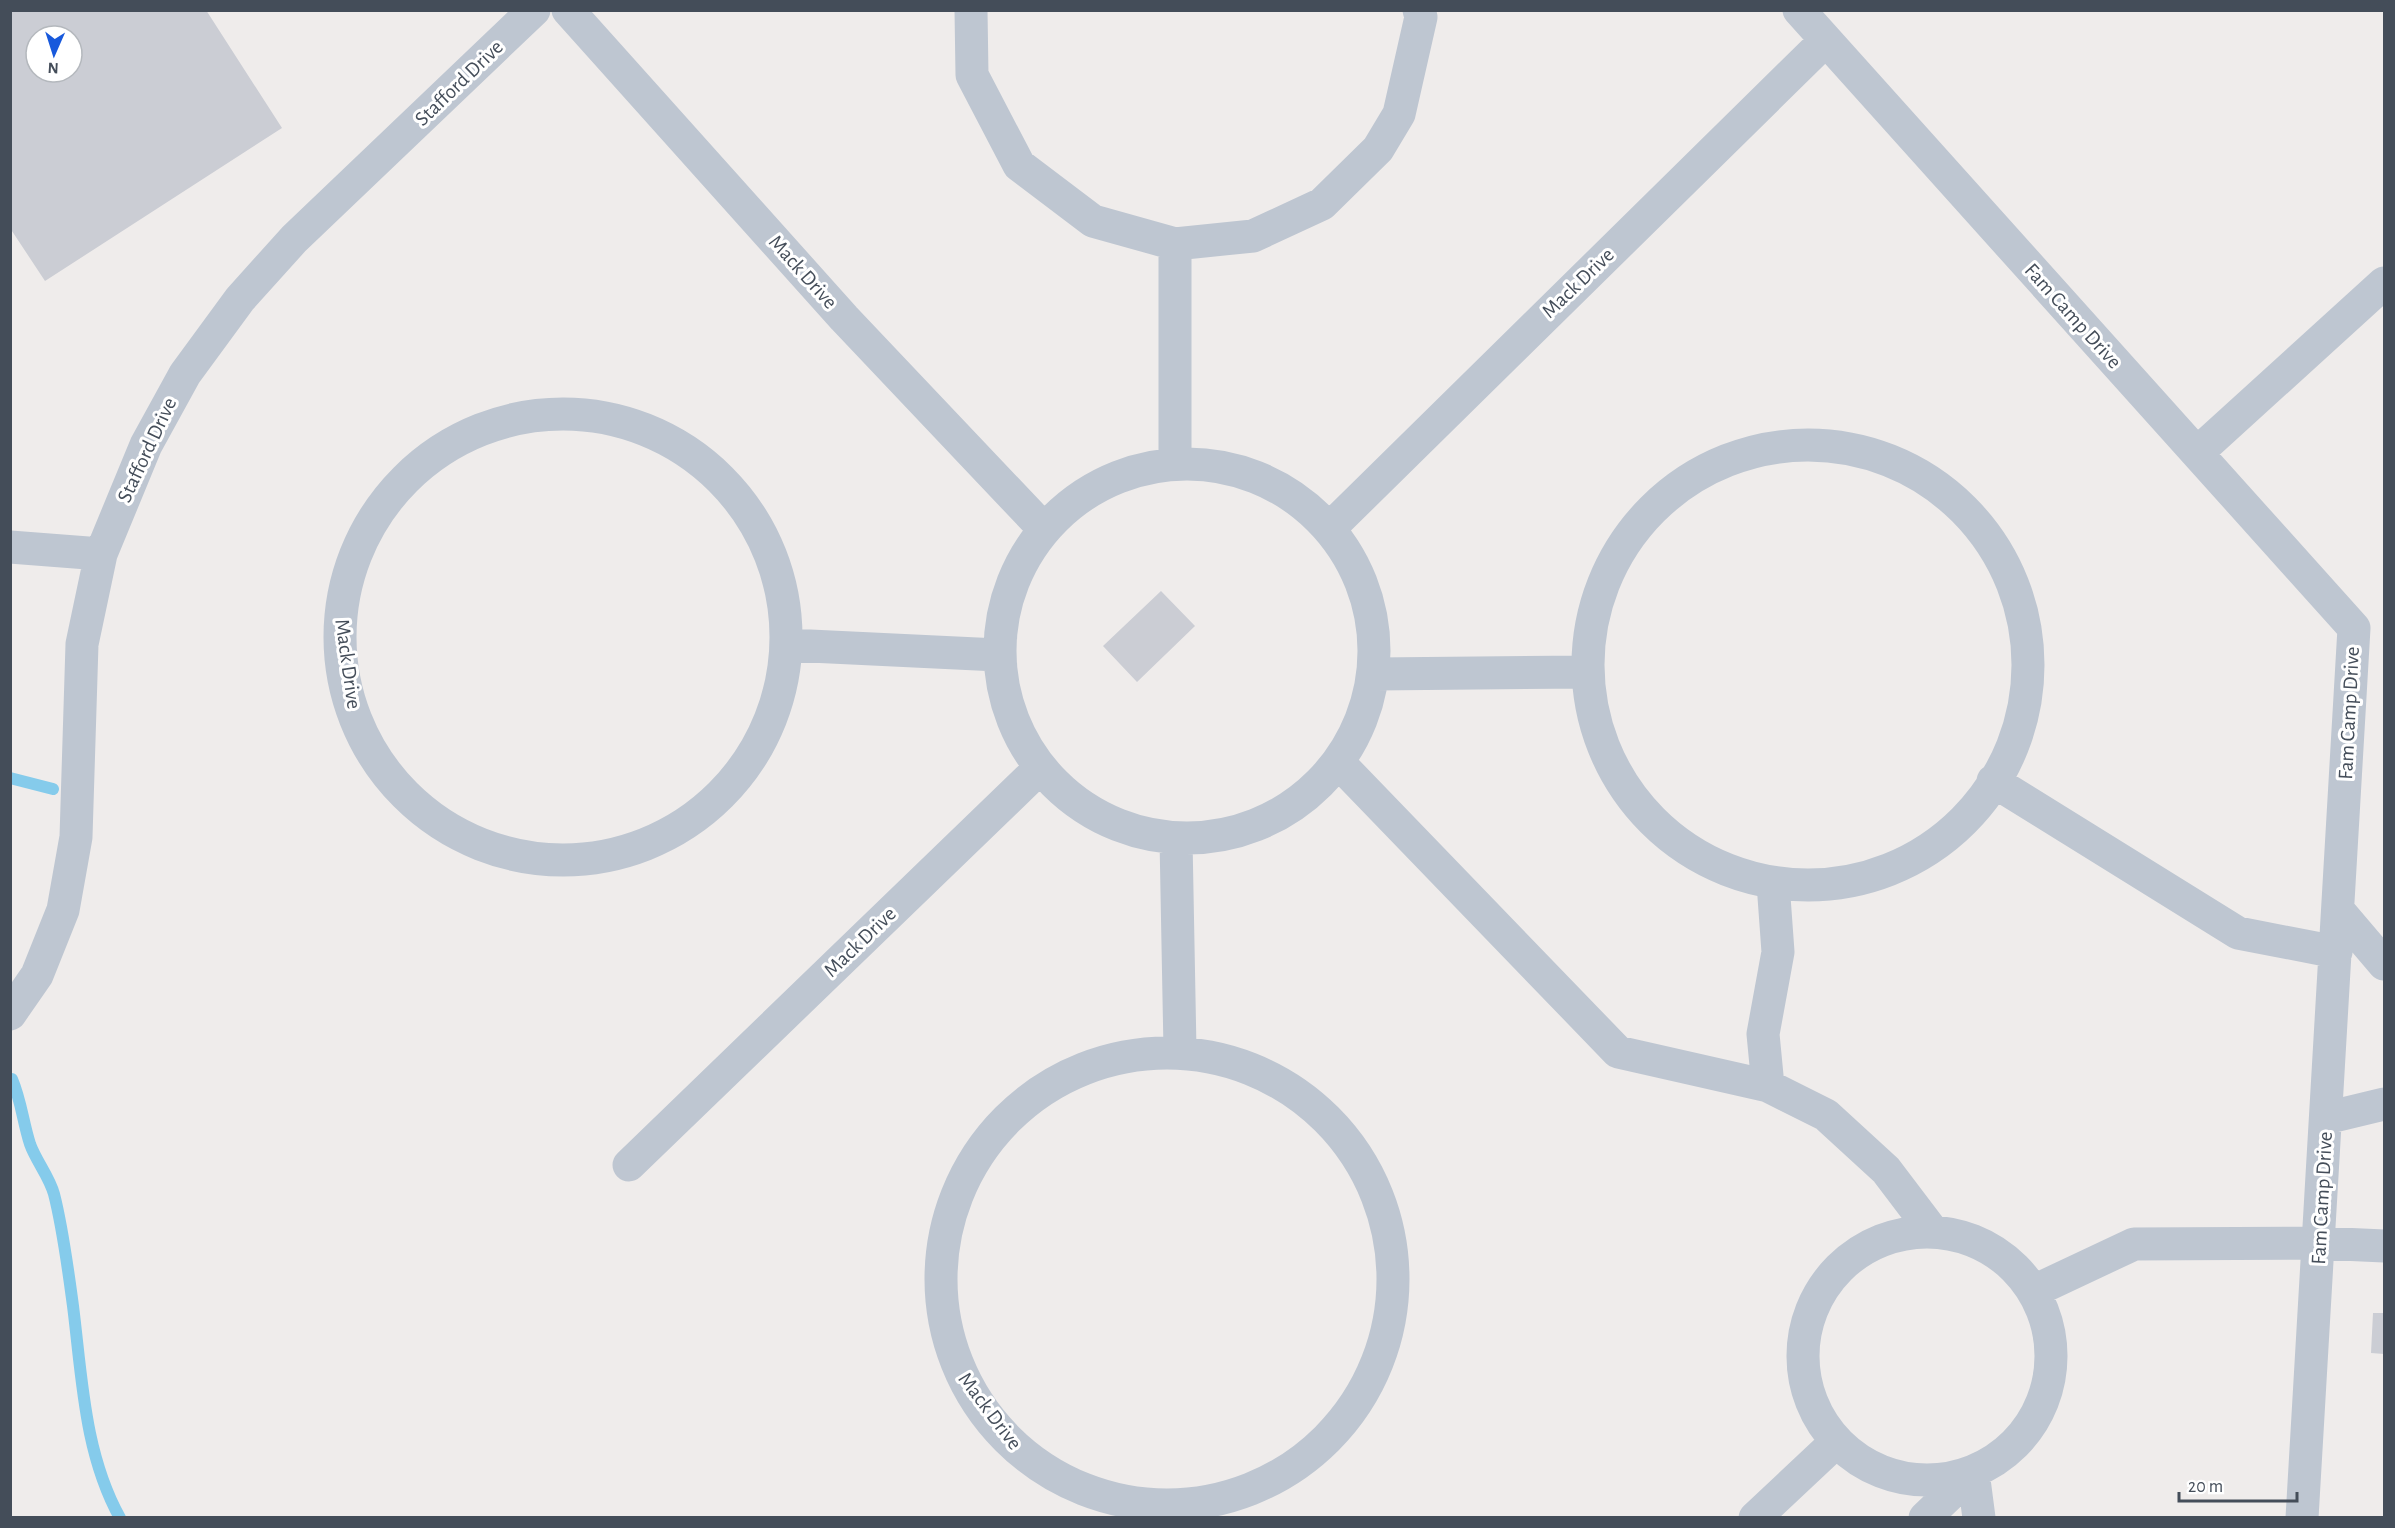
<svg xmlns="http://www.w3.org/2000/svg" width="2395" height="1528" viewBox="0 0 2395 1528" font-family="'Alegreya Sans',sans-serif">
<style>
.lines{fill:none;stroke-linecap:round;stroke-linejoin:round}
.stream{stroke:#85cbeb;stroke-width:12}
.building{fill:#cbcdd4;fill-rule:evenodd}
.minor{stroke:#bec6d1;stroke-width:33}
.labels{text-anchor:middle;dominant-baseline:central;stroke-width:6;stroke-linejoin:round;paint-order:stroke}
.street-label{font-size:21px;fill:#444d59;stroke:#fff}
</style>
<rect width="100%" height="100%" fill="#efeceb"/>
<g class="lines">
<path class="stream" d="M10 778 53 789
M12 1079C21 1100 23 1122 30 1144 36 1161 49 1176 54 1194 63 1229 68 1269 73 1306 82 1377 84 1453 120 1518"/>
</g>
<path class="building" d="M10 10H206L282 128 45 281 10 228ZM36 36H72V72H36Z
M1161 591 1195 626 1137 682 1103 646Z
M2373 1313H2384V1354L2371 1353Z"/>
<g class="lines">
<path class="minor" d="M568 10 844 318 1043 528
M971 10 972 75 1019 165 1093 221 1175 244 1253 236 1322 204 1378 149 1399 114 1421 17 1419 10
M1799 10 2354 628 2302 1518
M1175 244V462
M340 637a223 223 0 1 1 446 0a223 223 0 1 1-446 0Z
M1588 665a220 220 0 1 1 440 0a220 220 0 1 1-440 0Z
M2197 453 2384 283
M1000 651a187 187 0 1 1 374 0a187 187 0 1 1-374 0Z
M1331 527 1826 40
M10 547 101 554
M789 645 998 655
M1376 674 1585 672
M1338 762 1618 1052 1768 1086
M1993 781 2238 933 2336 952
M1176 839 1180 1050
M1773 883 1778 952 1763 1034 1768 1086 1826 1115 1886 1170 1933 1232
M2338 910 2384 964
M10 1014 37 975 63 910 76 837 82 644 101 554 146 445 185 374 240 299 294 239 534 10
M941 1279a226 226 0 1 1 452 0a226 226 0 1 1-452 0Z
M2326 1118 2384 1104
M629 1165 1039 769
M1803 1356a124 124 0 1 1 248 0a124 124 0 1 1-248 0Z
M2034 1291 2134 1244 2319 1243 2384 1246
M1755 1518 1837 1441
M1925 1518 1973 1472 1979 1518"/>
</g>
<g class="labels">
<g class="street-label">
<text transform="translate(459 83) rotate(-44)">Stafford Drive</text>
<text transform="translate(803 272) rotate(48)">Mack Drive</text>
<text transform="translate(1578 283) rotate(-44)">Mack Drive</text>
<text transform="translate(2073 316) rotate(48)">Fam Camp Drive</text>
<text transform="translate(147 450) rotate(-65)">Stafford Drive</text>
<text transform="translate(348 664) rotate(82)">Mack Drive</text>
<text transform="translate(2349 713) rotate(-87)">Fam Camp Drive</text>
<text transform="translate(860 942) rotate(-44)">Mack Drive</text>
<text transform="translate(2322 1198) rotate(-87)">Fam Camp Drive</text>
<text transform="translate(990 1411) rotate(53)">Mack Drive</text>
</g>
</g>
<rect width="2395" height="1528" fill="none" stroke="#444d59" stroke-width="24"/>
<g transform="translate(54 54) rotate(183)"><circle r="28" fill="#ffffff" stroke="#b4b8bd" stroke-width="1.5"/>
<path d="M0-4.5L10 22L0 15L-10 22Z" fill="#1859dc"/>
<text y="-9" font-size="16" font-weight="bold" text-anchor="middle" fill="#444d59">N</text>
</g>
<path d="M2179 1492v9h118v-9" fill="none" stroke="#444d59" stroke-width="3"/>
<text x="2188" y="1492" font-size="18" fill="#444d59" stroke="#ffffff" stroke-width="4.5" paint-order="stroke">20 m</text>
</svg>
